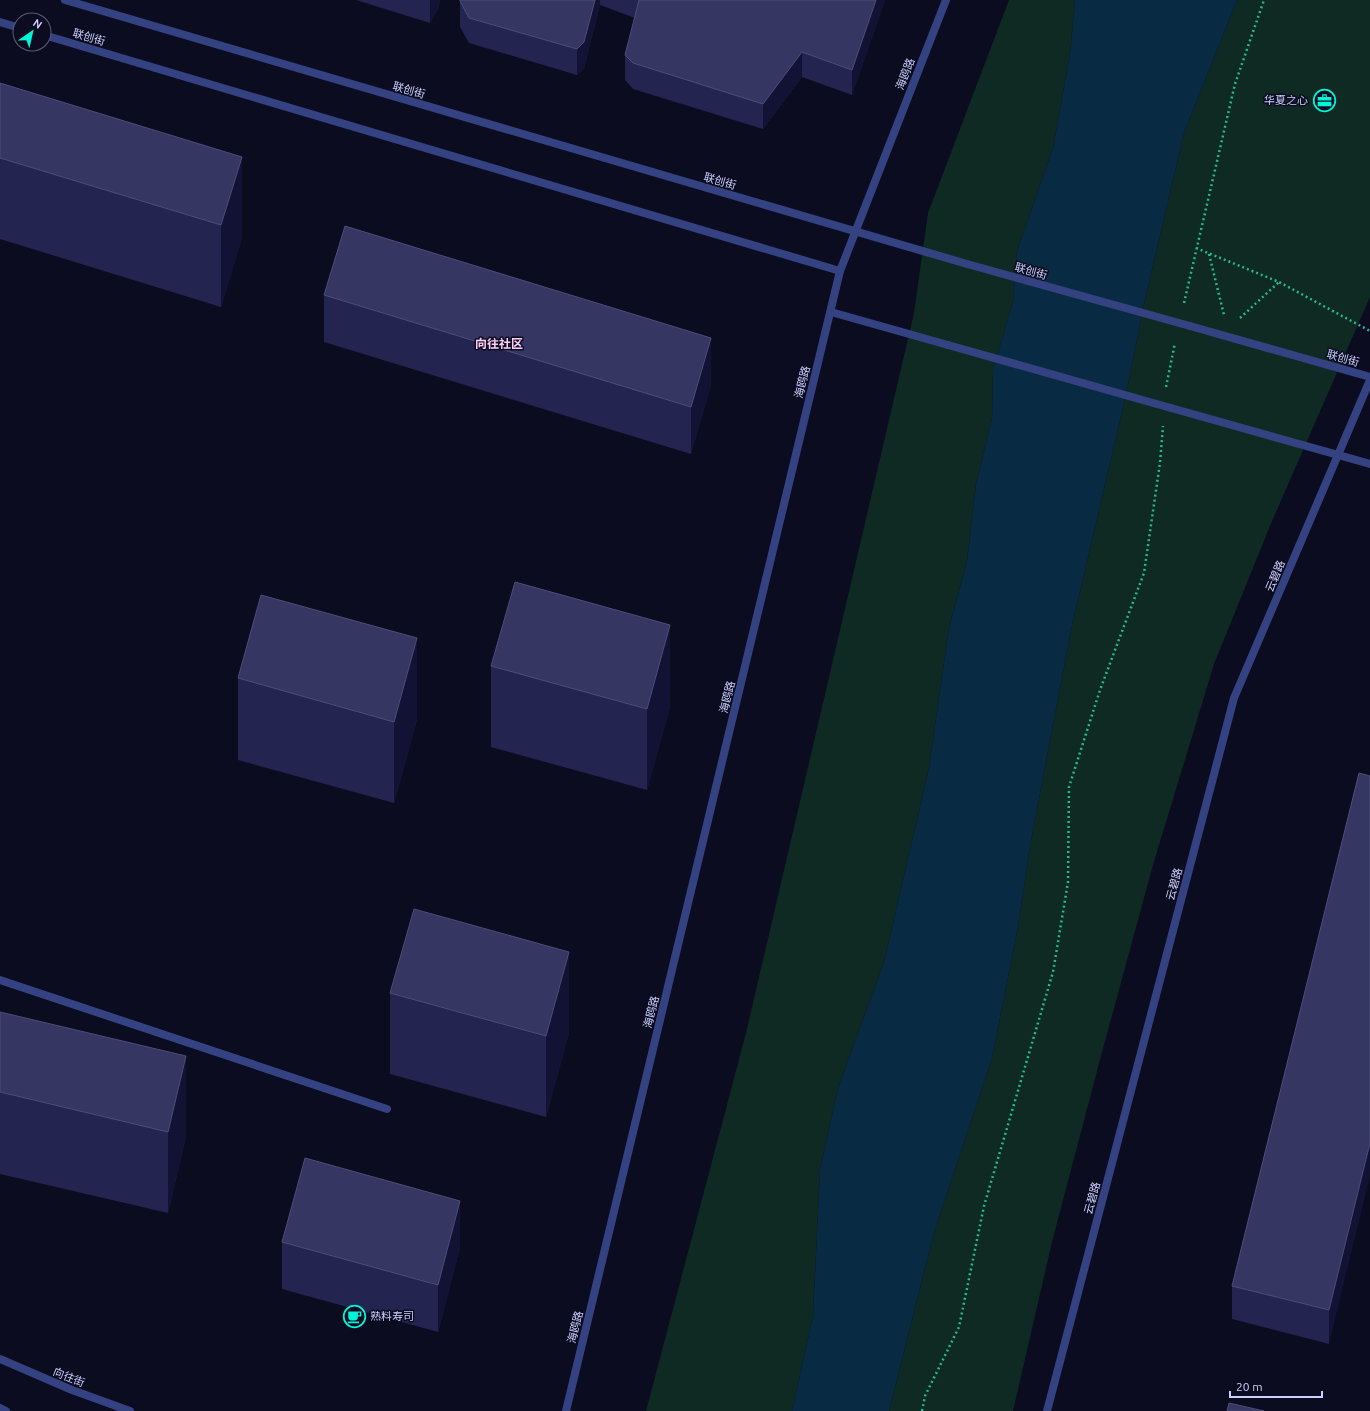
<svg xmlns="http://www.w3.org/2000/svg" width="1370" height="1411" viewBox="0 0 1370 1411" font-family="Ubuntu,'Noto Sans SC',sans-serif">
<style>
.green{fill:#0e2a23}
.water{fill:#082a42}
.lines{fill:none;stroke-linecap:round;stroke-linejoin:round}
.path{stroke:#27b78f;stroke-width:2.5;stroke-dasharray:2 3;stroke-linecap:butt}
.minor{stroke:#344282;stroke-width:8}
.tertiary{stroke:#344282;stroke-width:8}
.tertiary-bridge{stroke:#344282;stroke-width:8}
.wall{fill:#23244f}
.shaded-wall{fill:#121334}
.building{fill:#353662;stroke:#4c4e7b}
.labels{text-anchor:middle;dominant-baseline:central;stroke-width:3;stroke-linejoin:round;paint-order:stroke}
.street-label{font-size:11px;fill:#cbd0ff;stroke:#0b0c20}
.poi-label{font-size:11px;fill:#cbd0ff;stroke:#0b0c20;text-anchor:end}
.neighbourhood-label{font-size:12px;font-weight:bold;fill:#ffcdf8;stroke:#0b0c20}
</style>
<rect width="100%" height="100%" fill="#0b0c20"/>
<path class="green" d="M1009 0H1075L1070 54 1053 148 1017 251 1013 301 993 370 992 418 976 484 967 561 949 628 929 768 884 962 838 1088 820 1170 813 1316 792 1411H646L746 1033 914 313 928 213Z
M1237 0H1370V297L1272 521 1214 664 1153 865 1101 1056 1052 1242 1013 1411H889L935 1229 992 1058 1018 927 1030 846 1071 630 1125 399 1144 304 1184 133Z"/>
<path class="water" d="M1075 0H1237L1184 133 1144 304 1125 399 1071 630 1030 846 1018 927 992 1058 935 1229 889 1411H792L813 1316 820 1170 838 1088 884 962 929 768 949 628 967 561 976 484 992 418 993 370 1013 301 1017 251 1053 148 1070 54Z"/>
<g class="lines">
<path class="path" d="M1196 248 1279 282 1370 331
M1209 254 1224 315
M1184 303 1235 84 1264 0
M1240 318 1279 282
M1166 387 1175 343
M922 1411 925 1396 959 1327 984 1206 1053 972 1068 882 1069 787 1100 690 1144 573 1160 463 1163 426"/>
<path class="minor" d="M0 980 387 1109
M566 1411 840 271 946 0
M1047 1411 1234 698 1370 380"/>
<path class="tertiary" d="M65 0 967 264
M0 22 20 28
M44 35 840 271
M831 312 948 345
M1190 326 1370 377
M1171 408 1370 464
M0 1359 72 1390 130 1411
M0 1408 6 1411"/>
<path class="tertiary-bridge" d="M967 264 1190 326
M948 345 1171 408"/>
</g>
<path class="wall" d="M356 0H440L438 9 430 23Z
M460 0H885L852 95 802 77 763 129 633 89 625 80V55L635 18 600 5 584 68 577 75 469 43 460 27Z
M0 83 242 238 221 307 0 239Z
M324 295 711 385 691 454 324 342Z
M491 666 670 707 647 790 491 747Z
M238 678 417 720 394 803 238 760Z
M1359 773 1329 1344 1232 1319V1286Z
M390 993 569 1033 546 1117 390 1074Z
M0 1012 186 1137 168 1213 0 1174Z
M282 1242 460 1248 438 1332 282 1289Z"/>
<path class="shaded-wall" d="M430 0H440L438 9 430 23Z
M595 0H600V5L584 68 577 75V49Z
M876 0H885L852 95V70Z
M802 52V77L763 129V104Z
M242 157V238L221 307V225Z
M711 338V385L691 454V407Z
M670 625V707L647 790V709Z
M417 638V720L394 803V722Z
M569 952V1033L546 1117V1036Z
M186 1056V1137L168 1213V1132Z
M1370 1143V1176L1329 1344V1310Z
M460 1201V1248L438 1332V1285Z"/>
<path class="building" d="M460 0H595L584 42 577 49 469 18 460 1Z
M639 0H876L852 70 802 52 763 104 633 63 625 55Z
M0 83 242 157 221 225 0 158Z
M345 226 711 338 691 407 324 295Z
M515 582 670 625 647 709 491 666Z
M261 595 417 638 394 722 238 678Z
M1359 773 1370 776V1143L1329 1310 1232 1286Z
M414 909 569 952 546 1036 390 993Z
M0 1012 186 1056 168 1132 0 1092Z
M305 1158 460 1201 438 1285 282 1242Z
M1229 1403 1264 1411H1227Z"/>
<defs>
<symbol id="office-ring" viewBox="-11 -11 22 22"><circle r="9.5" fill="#0b0c20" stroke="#00f6d8" stroke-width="1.5"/><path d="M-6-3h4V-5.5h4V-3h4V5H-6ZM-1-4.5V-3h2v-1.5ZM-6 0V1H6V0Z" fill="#00f6d8"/></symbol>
<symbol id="cafe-ring" viewBox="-11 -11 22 22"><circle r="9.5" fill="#0b0c20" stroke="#00f6d8" stroke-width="1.5"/><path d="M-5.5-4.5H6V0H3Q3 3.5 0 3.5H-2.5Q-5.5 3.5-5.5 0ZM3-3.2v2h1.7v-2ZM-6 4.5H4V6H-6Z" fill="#00f6d8"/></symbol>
</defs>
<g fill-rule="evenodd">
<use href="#office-ring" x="1312" y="88" width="25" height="25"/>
<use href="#cafe-ring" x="342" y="1304" width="25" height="25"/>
</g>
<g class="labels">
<g class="street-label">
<text transform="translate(89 37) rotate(16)">联创街</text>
<text transform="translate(905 74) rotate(-69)">海鸥路</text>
<text transform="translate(409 90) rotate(16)">联创街</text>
<text transform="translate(720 181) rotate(16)">联创街</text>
<text transform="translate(1031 271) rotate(16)">联创街</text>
<text transform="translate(1343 358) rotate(16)">联创街</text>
<text transform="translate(802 382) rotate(-76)">海鸥路</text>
<text transform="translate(1275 576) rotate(-67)">云碧路</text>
<text transform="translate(727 697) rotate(-76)">海鸥路</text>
<text transform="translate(1174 884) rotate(-75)">云碧路</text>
<text transform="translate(651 1012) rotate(-76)">海鸥路</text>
<text transform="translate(1092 1198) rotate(-75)">云碧路</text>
<text transform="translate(575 1327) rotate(-76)">海鸥路</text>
<text transform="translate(69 1377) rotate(22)">向往街</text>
</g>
<g class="poi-label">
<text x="1308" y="100">华夏之心</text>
<text x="370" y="1316" text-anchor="start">熟料寿司</text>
</g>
<g class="neighbourhood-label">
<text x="499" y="343">向往社区</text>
</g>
</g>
<g transform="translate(32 32) rotate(34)"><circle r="19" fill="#0b0c20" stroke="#585a79"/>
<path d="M0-3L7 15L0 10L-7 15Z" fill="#00f6d8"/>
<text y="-6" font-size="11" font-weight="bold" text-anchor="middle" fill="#cbd0ff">N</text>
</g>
<path d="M1230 1391v6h92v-6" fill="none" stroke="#cbd0ff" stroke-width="2"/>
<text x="1236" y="1391" font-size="12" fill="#cbd0ff" stroke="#0b0c20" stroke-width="3" paint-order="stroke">20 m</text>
</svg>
